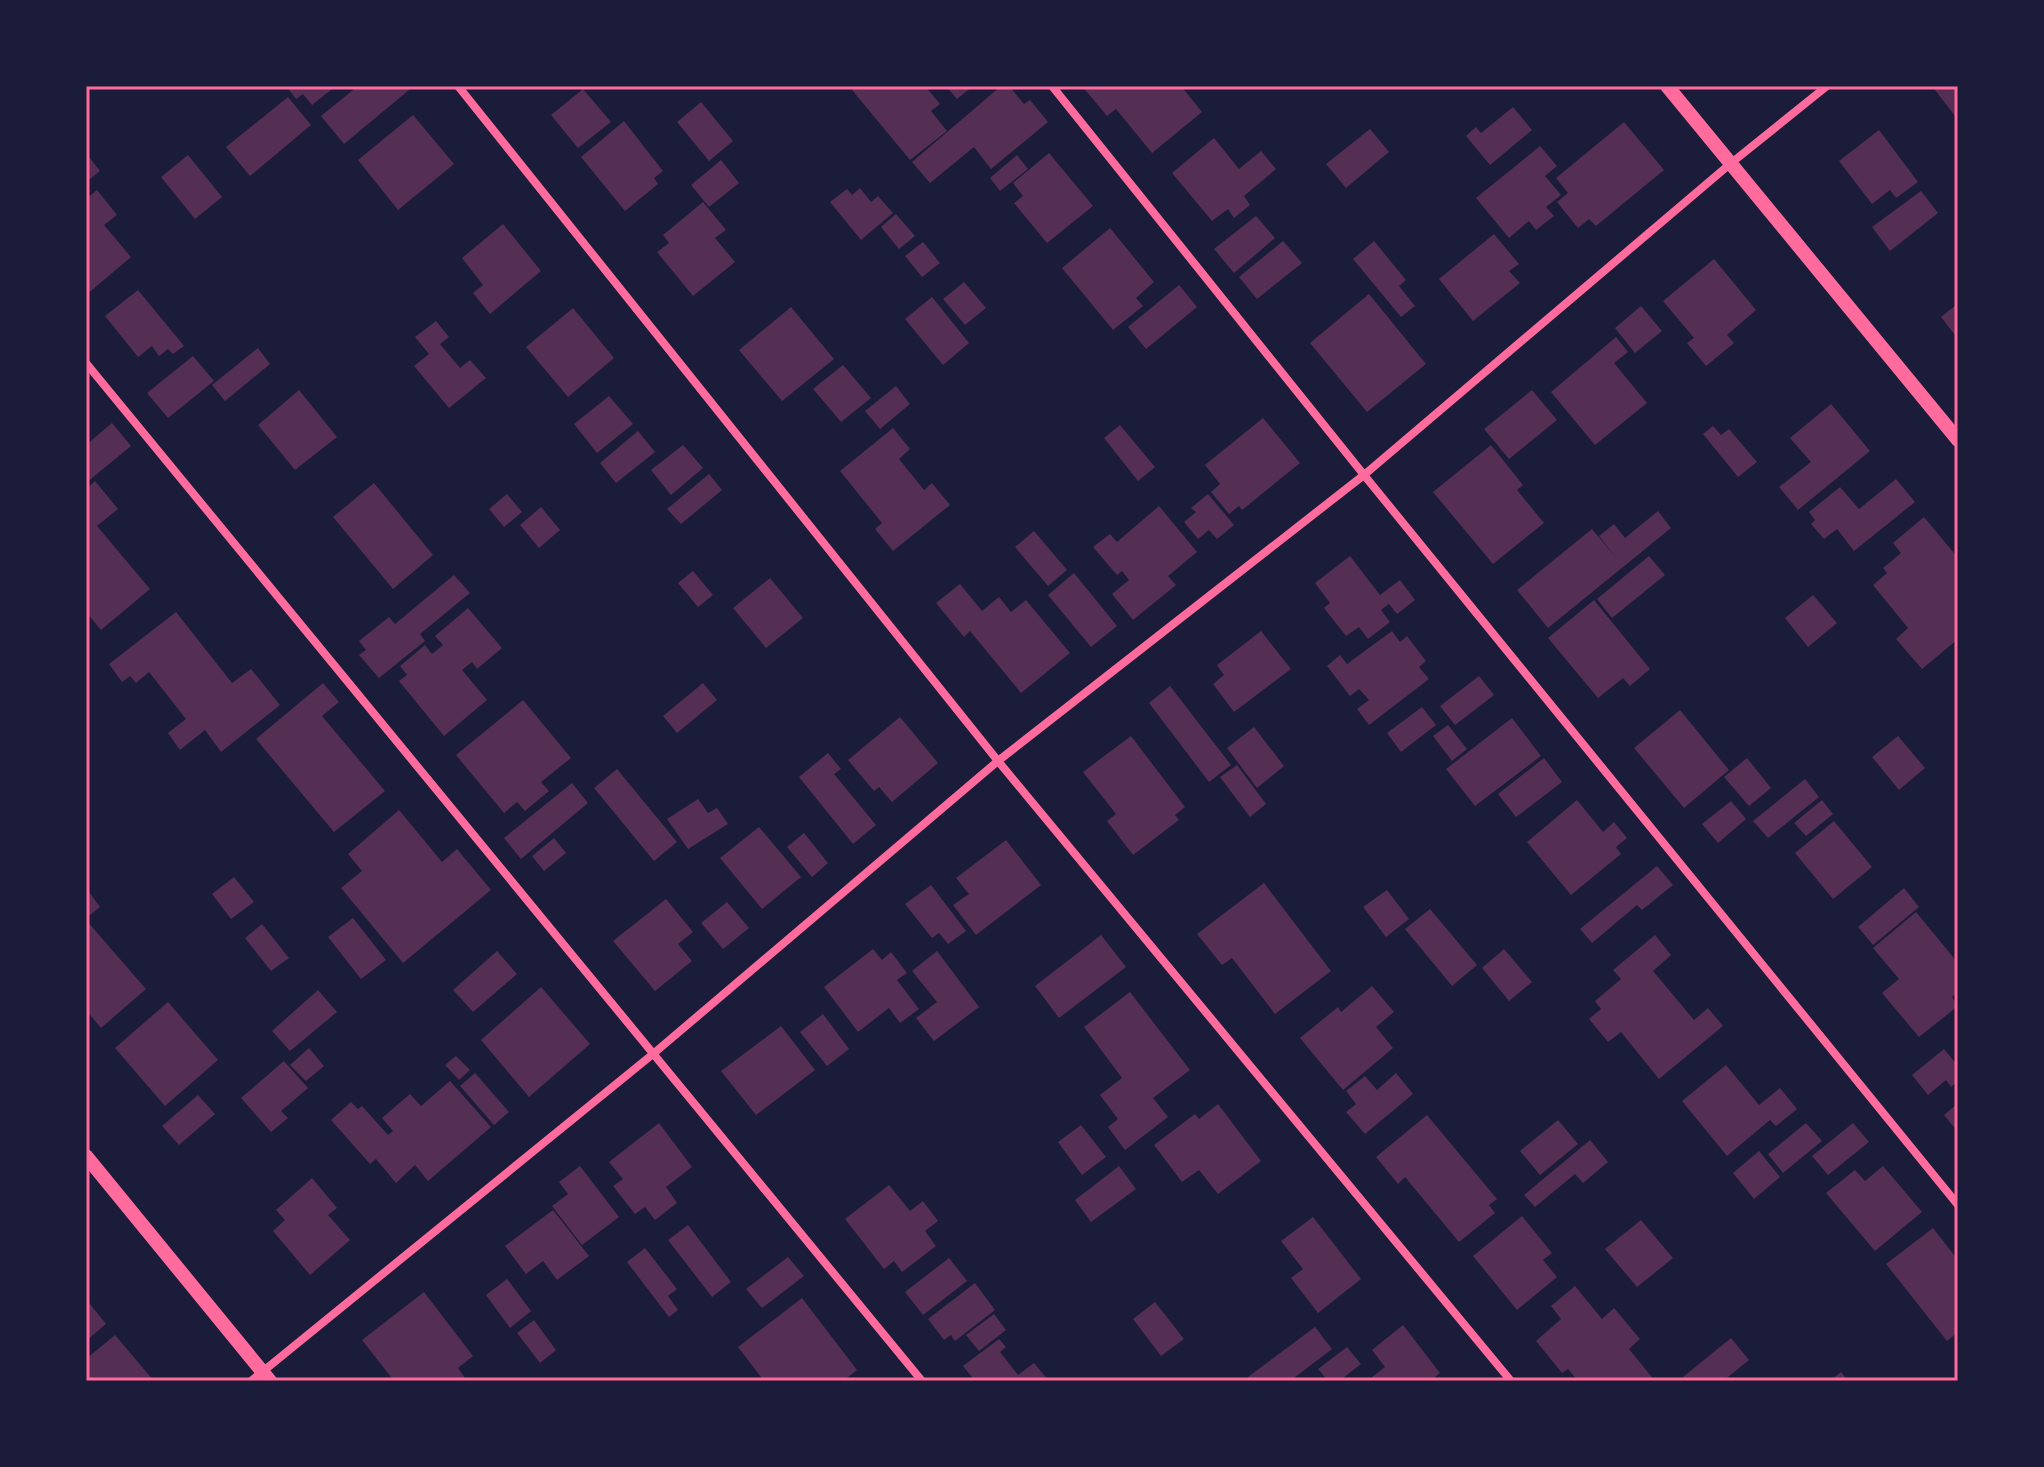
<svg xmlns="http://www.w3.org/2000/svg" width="2044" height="1467" viewBox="0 0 2044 1467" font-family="Raleway,sans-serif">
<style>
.building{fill:#542f53}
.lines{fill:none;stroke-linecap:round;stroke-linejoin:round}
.minor{stroke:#ff6b9d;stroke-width:8}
.tertiary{stroke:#ff6b9d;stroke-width:14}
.neatline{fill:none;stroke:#ff6b9d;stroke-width:3}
</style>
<rect width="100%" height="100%" fill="#1b1b3a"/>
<path class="building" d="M286 86H336L312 105 303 94 296 99Z
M358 86H405L409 90 344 144 321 116Z
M857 86H925L940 104 931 111 947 131 910 160 852 90Z
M946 86H973L957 99Z
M1001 86H1009L1024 104 1030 100 1048 122 991 169 974 147 930 183 912 162Z
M1082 86H1181L1202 112 1152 153 1116 109 1107 116Z
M1932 86H1958V120Z
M583 89 611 122 578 148 551 115Z
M288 97 311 125 250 176 226 147Z
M701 102 733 141 709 161 677 122Z
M1513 107 1532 130 1490 165 1466 136 1476 127 1481 133Z
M413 115 454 164 398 210 358 160Z
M624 121 663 171 654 178 658 184 625 211 581 157Z
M1624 122 1664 170 1596 226 1589 219 1578 228 1557 202 1568 193 1556 178Z
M1370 129 1389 152 1346 188 1326 164Z
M1879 130 1918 182 1896 198 1890 190 1872 204 1839 161Z
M1214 138 1239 169 1261 151 1276 169 1244 196 1250 205 1234 218 1228 209 1212 221 1172 173Z
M1540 146 1557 166 1545 176 1561 195 1546 207 1554 216 1536 230 1529 221 1509 238 1476 198Z
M86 153 100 171 86 182Z
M1049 153 1093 206 1047 243 1014 203 1023 196 1013 183Z
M188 155 222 197 195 219 161 177Z
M1017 155 1028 169 1000 191 990 178Z
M721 160 739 183 709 207 691 185Z
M860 188 871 202 878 196 893 213 861 240 830 202 847 189 852 195Z
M97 190 117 215 104 225 131 257 86 295V199Z
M1921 191 1938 213 1890 251 1872 227Z
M703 202 726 230 715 238 735 262 693 296 657 252 669 243 663 235Z
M896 214 915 236 899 249 881 227Z
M1256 216 1275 238 1234 273 1214 249Z
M503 224 541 271 490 314 473 293 483 285 462 258Z
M1110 228 1154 282 1136 298 1143 306 1113 330 1062 268Z
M1494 234 1519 264 1509 271 1520 283 1473 321 1439 279Z
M1283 241 1302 263 1257 299 1239 277Z
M1374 241 1406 280 1399 286 1415 306 1401 317 1353 259Z
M923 242 940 263 922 277 905 256Z
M1714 259 1756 310 1727 335 1734 343 1706 366 1687 343 1694 338 1663 301Z
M964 282 986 308 965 325 943 299Z
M1179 285 1197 307 1146 349 1128 327Z
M138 290 184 346 173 354 168 349 159 356 152 346 138 357 105 316Z
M1369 294 1426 364 1367 412 1310 343Z
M932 297 969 343 943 365 905 319Z
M1956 305 1958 308V339L1941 317Z
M1641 306 1662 331 1635 353 1615 328Z
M791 307 834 359 782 401 739 350Z
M573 308 614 358 568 397 526 347Z
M436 321 449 337 440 344 460 368 470 360 486 378 449 408 414 366 429 354 415 337Z
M1616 337 1628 352 1614 363 1647 403 1595 445 1551 392Z
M258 348 270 364 225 401 212 385Z
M193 356 214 381 168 418 147 393Z
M843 365 871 398 841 422 813 389Z
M896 386 910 404 880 429 865 411Z
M299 390 337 437 295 470 258 425Z
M1532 390 1557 420 1509 459 1484 429Z
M609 396 633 424 597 453 574 424Z
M1831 404 1870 451 1798 510 1779 487 1811 462 1790 438Z
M1263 418 1300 463 1242 510 1239 506 1229 514 1211 492 1220 484 1205 465Z
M112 423 131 446 86 483V445Z
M1120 425 1155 467 1138 481 1104 438Z
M1713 426 1721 435 1729 429 1757 462 1738 477 1703 434Z
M893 428 910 449 899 459 924 490 932 483 950 505 893 551 875 529 882 523 840 471Z
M638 431 655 452 616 483 600 463Z
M683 445 703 468 671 495 651 470Z
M1491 445 1523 485 1517 490 1544 523 1493 564 1433 492Z
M709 474 722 490 681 524 667 509Z
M1896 479 1915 502 1854 551 1837 529 1824 539 1811 524 1815 520 1809 512 1840 487 1859 509Z
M95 481 118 509 97 526 150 589 101 630 86 612V489Z
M374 483 433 555 393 589 333 517Z
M507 494 522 512 504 527 489 509Z
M1208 494 1234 525 1217 539 1209 530 1198 539 1184 522 1196 512 1191 508Z
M1159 506 1197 552 1168 576 1176 585 1133 620 1112 594 1129 580 1122 571 1117 575 1093 547 1110 534 1117 542Z
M541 507 560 530 539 548 520 525Z
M1658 511 1671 528 1548 628 1517 590 1592 529 1618 560 1599 536 1614 524 1625 538Z
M1924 517 1958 558V639L1922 669 1896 639 1908 628 1873 585 1887 573 1883 568 1901 553 1893 543Z
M1034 531 1067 570 1048 586 1015 547Z
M1350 556 1380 595 1400 580 1415 600 1397 614 1389 604 1381 610 1390 622 1368 639 1359 627 1346 636 1324 608 1330 603 1315 583Z
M1649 556 1665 575 1612 618 1597 599Z
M693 571 713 595 698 607 678 583Z
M1074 573 1117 626 1091 647 1048 595Z
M454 575 470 593 420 634 425 641 379 678 359 655 366 650 359 641 389 617 395 624Z
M770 578 803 618 766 648 733 608Z
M960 584 982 611 999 597 1011 612 1026 600 1070 653 1021 693 970 631 964 637 936 603Z
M1813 595 1837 623 1808 647 1785 618Z
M1594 600 1650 669 1630 686 1623 678 1598 698 1548 638Z
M468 608 502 648 477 669 472 662 462 670 487 700 444 736 399 681 407 675 400 666 425 645 432 654 443 645 435 636Z
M176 612 232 683 251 669 280 705 221 752 205 730 180 750 168 733 186 719 149 672 136 683 130 676 122 682 109 664Z
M1261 631 1291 669 1234 712 1213 684 1224 675 1217 665Z
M1392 631 1400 642 1407 636 1426 661 1419 667 1429 679 1369 725 1357 709 1369 700 1359 689 1350 696 1327 666 1340 655 1347 664Z
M1479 676 1494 695 1455 725 1440 706Z
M323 683 339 702 322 716 385 791 334 832 256 739Z
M703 683 717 700 677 733 663 716Z
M1170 686 1231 765 1209 782 1149 703Z
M523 700 571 758 541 782 549 791 525 811 517 802 504 813 456 755Z
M1422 707 1436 725 1401 752 1387 733Z
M1680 710 1729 770 1684 808 1634 748Z
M900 717 938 763 892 802 879 787 874 791 848 760Z
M1512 718 1541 756 1475 806 1446 769Z
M1448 725 1467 749 1452 761 1433 736Z
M1254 727 1284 766 1257 788 1227 748Z
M1131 736 1185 807 1175 815 1179 820 1133 855 1107 821 1116 814 1083 772Z
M1898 736 1925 768 1899 790 1872 757Z
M828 753 841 769 834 774 876 825 853 844 799 777Z
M1544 758 1562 782 1516 817 1498 794Z
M1747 758 1771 788 1749 806 1724 777Z
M1237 765 1266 804 1250 817 1220 777Z
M617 769 677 842 654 861 594 788Z
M1805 779 1819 797 1768 838 1753 821Z
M572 783 588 803 521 859 504 838Z
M698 799 708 813 717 808 728 824 688 849 667 819Z
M1577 800 1603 832 1614 822 1627 838 1616 847 1621 854 1571 895 1527 842Z
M1822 800 1833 814 1806 836 1794 823Z
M1731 801 1746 819 1718 843 1702 824Z
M399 810 442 862 457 849 491 890 403 963 341 888 362 871 348 854Z
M1834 821 1872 867 1833 899 1795 853Z
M759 827 801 877 762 909 720 858Z
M804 833 828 863 812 877 787 847Z
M554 838 566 853 544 871 532 856Z
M1006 840 1041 885 976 935 953 905 969 894 956 878Z
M1657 866 1673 885 1642 910 1637 905 1592 943 1580 929Z
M234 877 254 902 231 919 212 894Z
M1264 883 1331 971 1275 1014 1232 958 1222 965 1197 934Z
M931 885 966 931 948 944 939 933 932 938 905 904Z
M1904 888 1919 907 1873 945 1858 927Z
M1387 890 1409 919 1386 937 1363 907Z
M89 892 100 907 86 918V894Z
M666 899 693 932 678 944 692 961 655 991 613 941Z
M727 902 749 928 723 949 701 923Z
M1430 909 1477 965 1452 986 1405 929Z
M1916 912 1958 963V992L1952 997 1958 1006 1919 1037 1882 993 1899 979 1873 948Z
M353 918 386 960 361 979 328 937Z
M86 920 146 989 101 1028 86 1010Z
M262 924 289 958 271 971 245 938Z
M1101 935 1126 967 1059 1018 1035 986Z
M1655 935 1671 955 1653 971 1694 1020 1708 1008 1723 1026 1659 1079 1621 1032 1608 1042 1589 1019 1601 1009 1595 1001 1621 979 1613 970Z
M873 949 882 960 891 952 907 973 897 980 919 1009 900 1023 889 1008 858 1032 824 987Z
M1504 949 1532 982 1509 1001 1482 968Z
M497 951 517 974 473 1012 453 990Z
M937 951 979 1007 934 1041 916 1018 937 1002 912 971Z
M1372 986 1394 1012 1376 1027 1393 1048 1343 1090 1300 1038 1338 1007 1341 1012Z
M541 987 590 1044 529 1097 481 1040Z
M318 990 337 1012 290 1051 272 1031Z
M1130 992 1190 1070 1153 1098 1168 1117 1125 1150 1108 1127 1118 1119 1100 1095 1122 1078 1084 1027Z
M168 1002 218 1060 165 1106 115 1048Z
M823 1014 849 1049 827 1066 800 1032Z
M781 1026 815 1070 756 1115 721 1071Z
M309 1048 324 1066 306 1081 290 1065Z
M1944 1049 1958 1066V1081L1951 1087 1946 1080 1928 1095 1912 1075Z
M456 1056 470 1070 459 1080 445 1065Z
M284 1061 308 1088 281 1111 288 1118 271 1132 241 1098Z
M1726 1065 1759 1105 1780 1088 1797 1109 1776 1126 1770 1120 1727 1156 1682 1101Z
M475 1073 509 1112 494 1125 460 1086Z
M1396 1073 1413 1094 1365 1134 1346 1112 1356 1104 1346 1091 1365 1076 1377 1090Z
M450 1081 491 1127 428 1181 415 1165 396 1183 376 1159 370 1164 331 1120 351 1102 358 1109 362 1106 388 1135 393 1131 382 1118 410 1094 421 1106Z
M198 1095 215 1114 179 1145 162 1126Z
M1958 1103V1132L1944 1115Z
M1218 1104 1261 1161 1218 1194 1199 1170 1182 1182 1154 1145 1195 1114 1199 1119Z
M1427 1115 1497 1199 1489 1205 1495 1213 1459 1242 1405 1177 1398 1184 1376 1157Z
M1558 1120 1578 1144 1540 1175 1520 1151Z
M659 1123 692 1167 666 1187 677 1203 655 1220 645 1207 635 1214 613 1186 623 1179 609 1162Z
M1806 1123 1822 1141 1783 1173 1768 1154Z
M1853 1123 1869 1142 1828 1175 1812 1156Z
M1081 1125 1106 1157 1082 1175 1058 1142Z
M1590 1140 1608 1162 1583 1183 1575 1174 1535 1207 1524 1195Z
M1759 1151 1780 1177 1754 1199 1733 1173Z
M580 1166 619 1217 582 1245 552 1206 568 1194 559 1182Z
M1119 1166 1136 1189 1091 1222 1075 1200Z
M1883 1166 1922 1212 1875 1251 1826 1193 1855 1170 1865 1181Z
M312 1178 337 1208 328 1215 350 1240 310 1275 273 1231 285 1220 276 1210Z
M889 1185 910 1211 923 1201 938 1221 925 1231 936 1246 902 1272 894 1261 884 1269 845 1219Z
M553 1210 589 1256 557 1280 543 1261 526 1274 505 1246Z
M1522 1216 1552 1253 1543 1260 1557 1277 1517 1310 1473 1256Z
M1313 1217 1361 1279 1318 1313 1291 1278 1303 1269 1281 1241Z
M1641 1220 1673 1258 1637 1287 1605 1249Z
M688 1225 731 1282 712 1297 668 1240Z
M1933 1228 1958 1260V1332L1947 1341 1886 1264Z
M645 1248 677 1289 668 1296 678 1310 669 1317 627 1262Z
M788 1257 804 1276 762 1308 746 1289Z
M949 1258 967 1281 923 1315 905 1292Z
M507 1279 531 1311 510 1328 486 1295Z
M975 1283 995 1310 955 1341 951 1335 944 1340 928 1319Z
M1575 1286 1602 1319 1614 1308 1640 1339 1629 1349 1655 1381H1578L1568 1369 1562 1373 1536 1341 1561 1319 1551 1306Z
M424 1292 473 1356 458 1368 465 1378 462 1381H394L362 1340Z
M802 1298 857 1370 843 1381H764L738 1347Z
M86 1299 106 1324 86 1341Z
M1155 1302 1184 1339 1161 1356 1133 1319Z
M994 1314 1006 1330 979 1351 966 1335Z
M534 1320 556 1350 540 1363 517 1333Z
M1403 1325 1440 1373 1430 1381H1376L1372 1377 1385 1367 1372 1350Z
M1315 1327 1332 1349 1290 1381H1250L1248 1377Z
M115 1335 154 1381H86V1359Z
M1731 1338 1749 1360 1723 1381H1687L1683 1377Z
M999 1339 1006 1347 1000 1352 1018 1375 1034 1363 1049 1381H975L963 1366Z
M1347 1347 1361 1364 1339 1381H1328L1318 1369Z
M1841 1372 1848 1381H1830Z"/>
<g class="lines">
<path class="minor" d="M458 86 998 761 1511 1381
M1052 86 1364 475 1958 1205
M86 363 922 1381
M251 1381 653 1054 998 761 1364 475 1730 164 1827 86"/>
<path class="tertiary" d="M1667 86 1958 440
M86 1156 270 1381"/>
</g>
<rect width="2044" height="1467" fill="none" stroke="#1b1b3a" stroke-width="176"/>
<rect x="88" y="88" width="1868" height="1291" class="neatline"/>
</svg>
